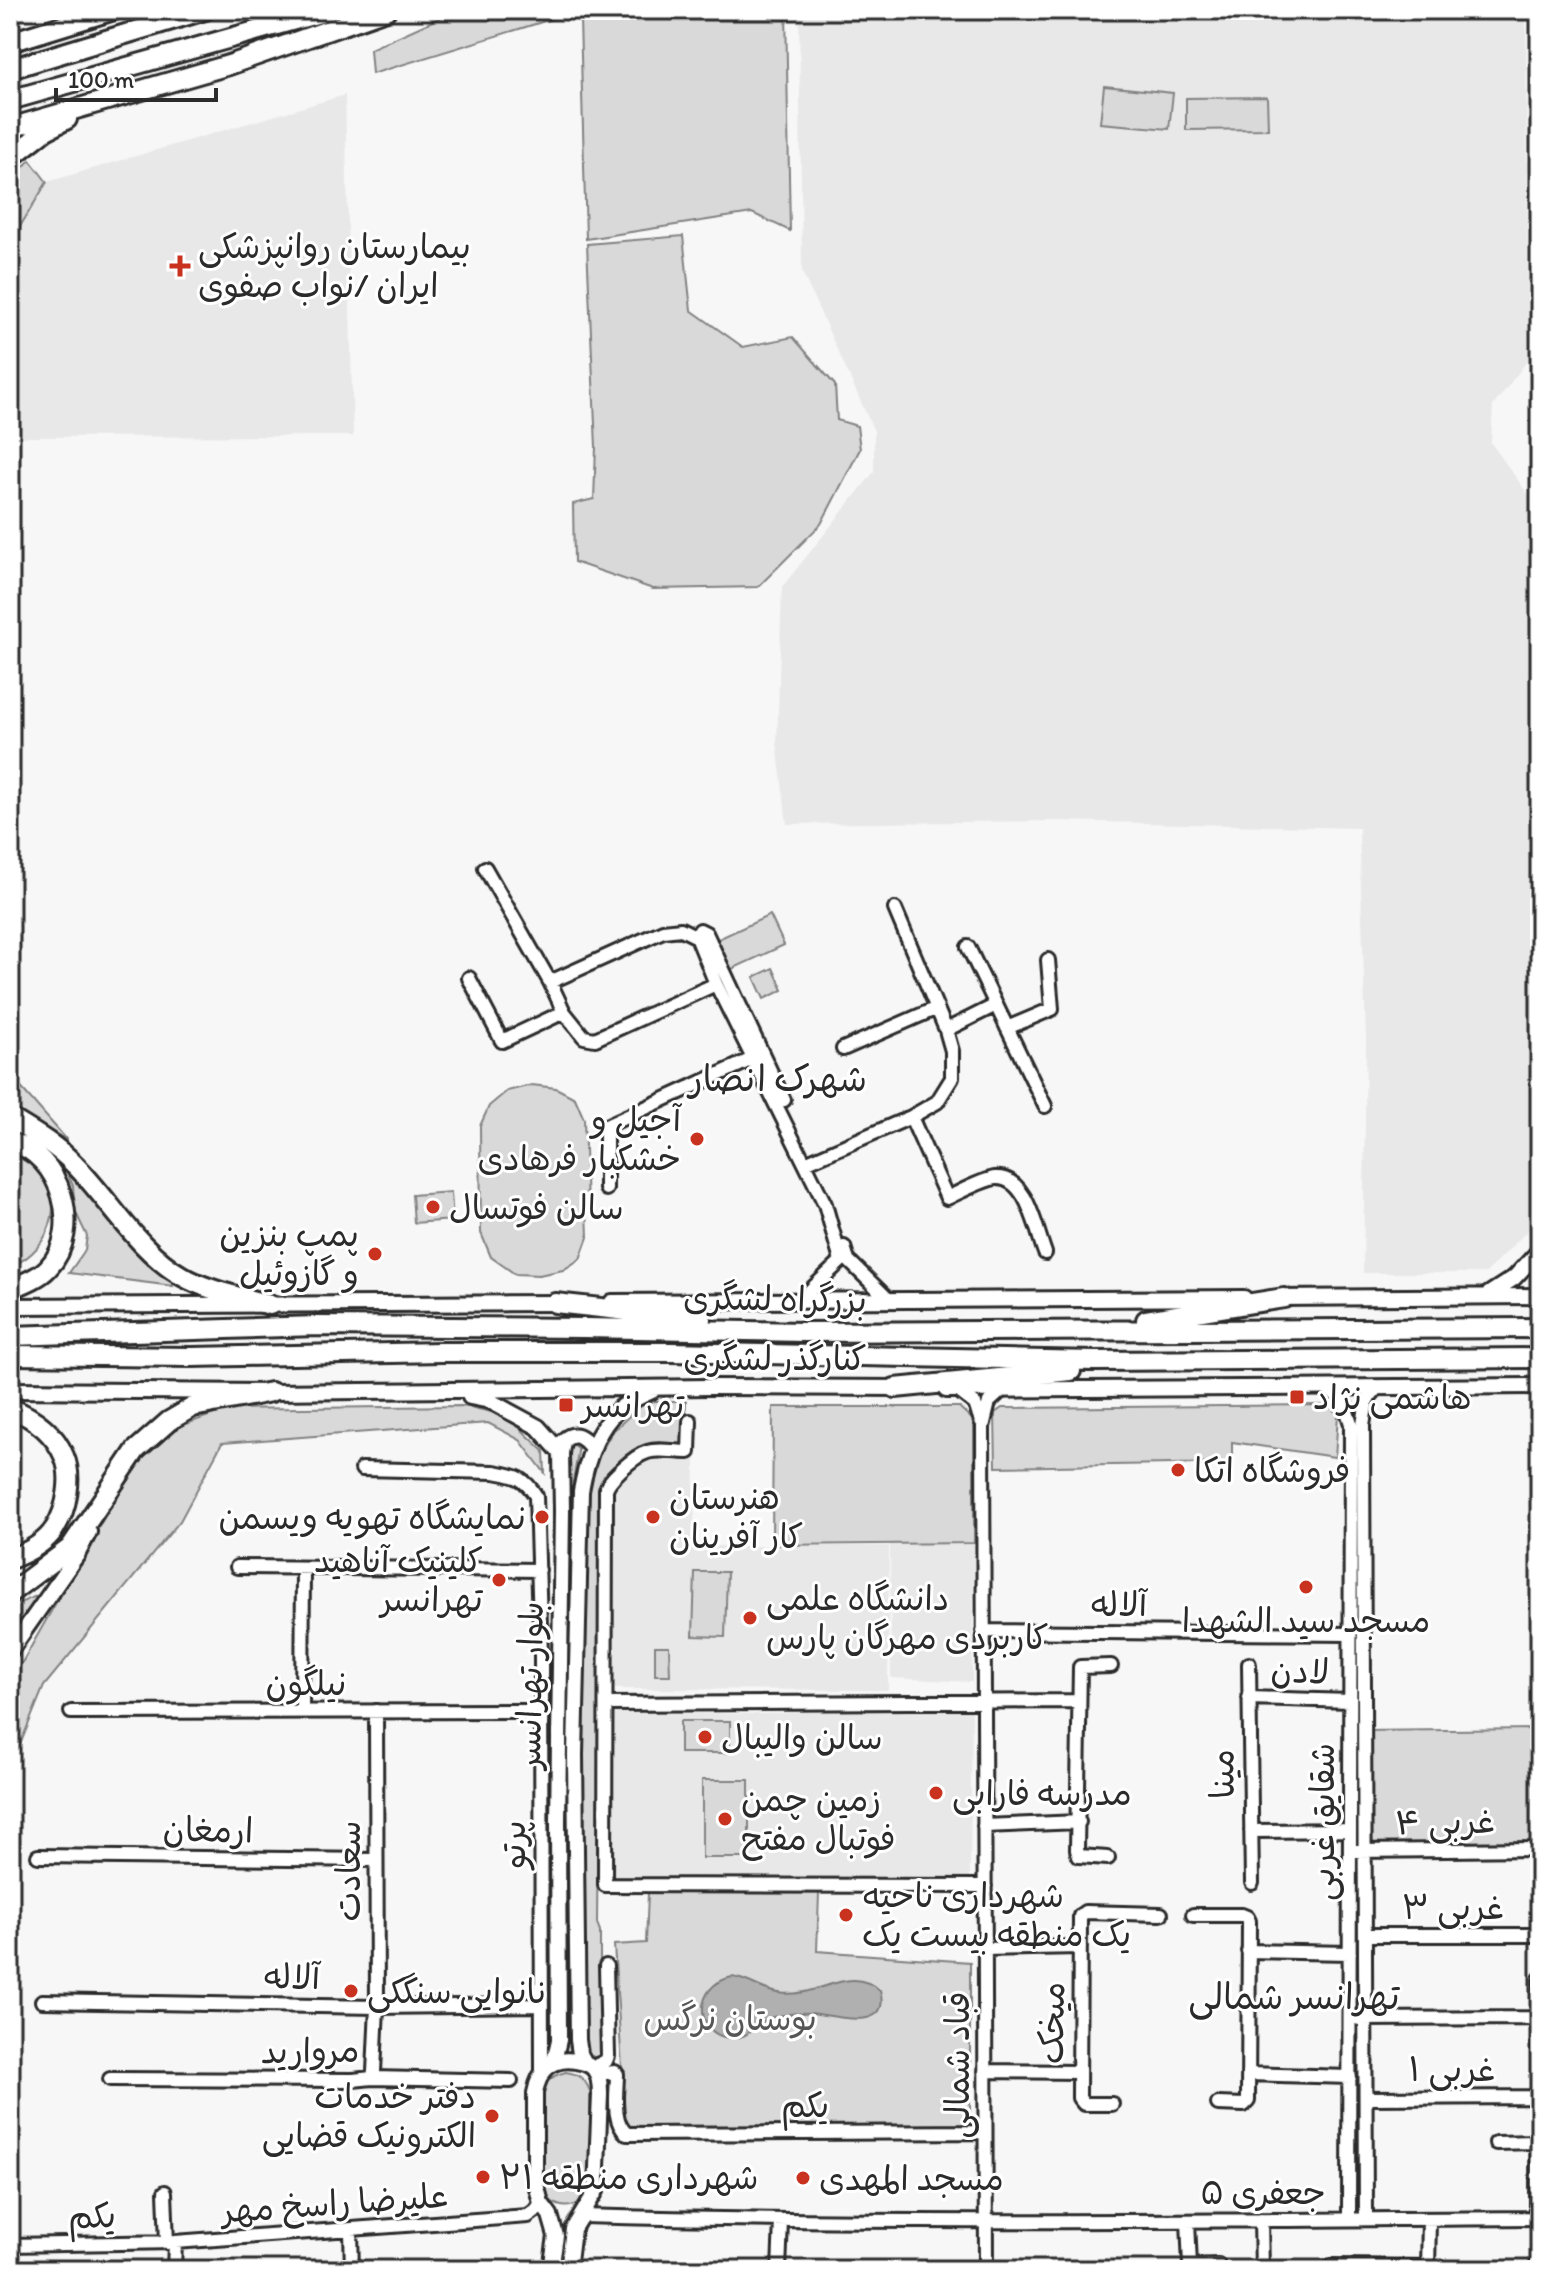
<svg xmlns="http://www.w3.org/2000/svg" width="1550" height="2280" viewBox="0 0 1550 2280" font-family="Itim,'Playpen Sans Arabic',sans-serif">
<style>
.built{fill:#e8e8e8}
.green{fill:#d9d9d9;stroke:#828282;stroke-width:2}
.water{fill:#b0b0b0;stroke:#7b7b7b;stroke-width:2}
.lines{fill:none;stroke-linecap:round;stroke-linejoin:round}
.minor-casing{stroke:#2b2b2b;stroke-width:18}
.major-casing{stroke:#2b2b2b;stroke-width:20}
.highway-casing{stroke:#2b2b2b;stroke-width:24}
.minor{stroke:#fff;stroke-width:12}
.major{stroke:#fff;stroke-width:14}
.highway{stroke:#fff;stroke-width:18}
.poi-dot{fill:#c8321e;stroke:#fff;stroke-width:3}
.labels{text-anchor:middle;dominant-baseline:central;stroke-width:6;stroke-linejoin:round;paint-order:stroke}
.poi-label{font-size:34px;fill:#2b2b2b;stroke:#fff;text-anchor:start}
.street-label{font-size:34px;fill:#2b2b2b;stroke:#fff}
.park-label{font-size:34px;fill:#565656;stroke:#fff}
.neighbourhood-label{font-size:36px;fill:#2b2b2b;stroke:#fff}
</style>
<rect width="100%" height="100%" fill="#f7f7f7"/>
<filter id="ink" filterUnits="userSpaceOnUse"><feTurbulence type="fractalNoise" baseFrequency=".0125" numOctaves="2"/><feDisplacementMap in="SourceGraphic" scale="16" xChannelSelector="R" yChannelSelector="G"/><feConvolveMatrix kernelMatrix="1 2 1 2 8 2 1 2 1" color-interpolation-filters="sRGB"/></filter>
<g filter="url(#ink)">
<path class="built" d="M799 10H1526L1528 360 1493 406 1491 443 1530 497 1532 966 1540 1097V1218L1486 1273H1363L1366 1039 1359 828 1060 821 787 824 777 743 782 587 874 472V431L802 272Z
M345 95 353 436 10 437V243L47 182Z
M650 1455 695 1458 694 1546H889L888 1690 611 1689V1546L614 1488Z
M890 1543H974L972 1682 891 1678Z
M972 1710 970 1877 611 1879 609 1792 612 1713 760 1714 835 1711Z"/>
<path class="green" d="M457 10H581L372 74 370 49Z
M613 10H786L790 231 752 213 586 239 580 19Z
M1104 86 1173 93 1169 129 1100 123Z
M1267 97 1268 129 1186 130V98Z
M30 160 47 182 10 243V181Z
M683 236 691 310 743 347 793 337 835 385 837 420 857 426 860 449 821 524 758 587 653 589 574 562 573 504 594 499 596 447 587 244Z
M770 915 784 945 730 970 716 940Z
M773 968 783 990 764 999 754 977Z
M10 1075 67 1140 10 1109Z
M532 1085 556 1088 575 1098 584 1119 588 1237 580 1259 563 1270 539 1275 515 1274 491 1257 481 1233 480 1126 489 1106 507 1091Z
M10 1153C22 1159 38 1167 46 1179 65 1212 43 1256 10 1266Z
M63 1163 172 1277 173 1286 69 1273 85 1250 87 1236 75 1211 73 1186Z
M451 1192 453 1220 414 1223 412 1195Z
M656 1401H686L684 1450 648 1449 601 1498 597 1923 600 1931V2057L595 2060 590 2057 582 2043 585 1481 612 1432 643 1403Z
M1329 1405 1338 1415 1335 1457 1232 1442V1463L996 1467 995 1413 1002 1408Z
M464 1406 506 1415 544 1451 545 1473 520 1440 488 1423 222 1443 180 1521 44 1686 10 1769V1691L19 1668 135 1463 178 1427 228 1409Z
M773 1407H959L974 1421V1543L772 1545Z
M573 1444 578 1448V1452L573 1482 571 1625 572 2048 568 2054 563 2049 567 1482 570 1445Z
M695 1572H727L725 1637 693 1636Z
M41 1594 10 1636V1607Z
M655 1646H669L670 1675H655Z
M680 1721H730V1753H680Z
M1540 1729V1845H1361L1363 1731Z
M702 1780H749V1858H702Z
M648 1893H819L817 1951 970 1962V2126L847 2125 631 2130 626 2128 614 1945 646 1943Z
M566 2072C580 2074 585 2079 590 2091V2185C584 2215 547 2213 541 2183 542 2165 538 2098 545 2085 550 2077 557 2074 566 2072Z"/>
<path class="water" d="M732 1977C749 1979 762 1991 779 1993 816 2000 850 1962 880 1991 893 2035 828 2014 810 2013 798 2012 784 2015 773 2017 756 2021 750 2040 730 2038 694 2035 693 1985 732 1977Z"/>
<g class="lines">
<defs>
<path id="minor" d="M485 868 550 982 564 1012 584 1037 595 1039 716 984
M697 937 700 930 706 933 784 1100
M968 947 1045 1106
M469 978 502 1041 564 1012
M550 982 663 931 681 929 697 937 716 984 825 1204 841 1261 799 1301
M1007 1028 1052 1009 1048 960
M946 1030 996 1005
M843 1049 937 1008
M911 1117 947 1198C960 1192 982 1180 995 1178 1027 1175 1036 1230 1045 1253
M805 1163 911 1117 937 1102 952 1078V1051L946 1030 895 909
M606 1189V1126L759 1056
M844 1247 848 1260 890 1301
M1323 1387 1343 1399 1351 1424 1349 2219
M957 1390 975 1404 981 1421
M690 1421 689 1452C655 1451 649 1444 622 1469 616 1475 609 1480 606 1489L605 1885 985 1886
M362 1469 494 1472C516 1476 523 1476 536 1496L541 1657 542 2072
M237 1567 539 1570
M983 1631 1350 1634
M1249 1664 1252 1883
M1249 1698 1350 1701
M606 1704 1078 1701
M302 1711 303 1568
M71 1712 541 1711
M984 1826 1079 1822
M1251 1831 1350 1830
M1357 1851 1540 1849
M38 1856 376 1860
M1108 1858 1079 1856 1077 1850 1080 1667 1111 1666
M1193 1915H1242L1247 1917 1249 1921 1248 2101 1244 2105 1218 2104
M1365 1935H1540
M985 1949 1080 1947
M1248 1951 1350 1953
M42 2001 377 2007 542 2005
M1359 2019 1540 2018
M593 2067 606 2061 608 2056 606 1966
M985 2071 1079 2072
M597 2074 615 2072 617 2074C617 2093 611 2121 627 2134L984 2132
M1248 2074 1350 2077
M372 2078 374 2072 377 2007 376 1711
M110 2079 353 2080 372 2078 511 2081
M1366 2098 1540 2097
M1112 2104H1084L1079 2098 1080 1916 1085 1912 1161 1914
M1496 2143 1538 2142
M165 2192 167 2243
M582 2216C901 2225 1221 2220 1540 2218
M1537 2218 1540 1979
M1366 2219 1363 1425 1367 1400 1377 1388
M1261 2220 1262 2270
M1188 2221 1190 2266 1218 2265
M351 2231 352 2270
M10 2245 175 2242 528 2216 535 2211 541 2203
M1331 2266 1428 2267
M1536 2266H1540
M174 2270 175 2242
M779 2270 781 2221
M986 2270 983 1427 989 1402 1001 1391
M1428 2270 1429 2219"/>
<path id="major" d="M1486 1296 1514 1278 1540 1250
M1276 1298 1540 1296
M612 1302 1244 1298
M10 1306 564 1303
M10 1390 271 1392 710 1387 906 1388
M946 1390 1540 1386
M470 1397 490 1401 538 1427 561 1453 562 1511 558 1821 559 2040 554 2061
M561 1453 563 1441C575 1430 583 1437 592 1448
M10 1651 77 1555 89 1532
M585 2063 580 2054 578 2040 575 1755 581 1491C586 1463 595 1430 618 1410 627 1402 641 1396 652 1391
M551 2270 556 2236 550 2215 541 2203 535 2180V2093C539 2070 552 2057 576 2061 583 2062 590 2064 594 2069 600 2076 600 2087 600 2095L596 2191 573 2229 568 2270"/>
<path id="highway" d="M10 42 114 10
M10 69 205 10
M10 100 330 10
M10 128 229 65 386 10
M10 158 46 130 67 119
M10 1118C33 1132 56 1145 75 1165 109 1199 139 1252 182 1276 208 1291 242 1297 270 1305
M10 1142C61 1153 84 1231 48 1268 39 1278 22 1284 10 1289
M555 1303 702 1319
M1146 1320 1284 1298
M10 1336 317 1326 584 1328 804 1332 1540 1328
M10 1355 192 1357 441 1352H671L1095 1361 1540 1358
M895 1388 1071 1371
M10 1408C33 1417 54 1432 64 1456 73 1477 67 1509 55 1528 46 1543 26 1553 10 1559
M10 1593 70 1548 136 1450 169 1421 193 1407 271 1392"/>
</defs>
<use href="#minor" class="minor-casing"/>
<use href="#major" class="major-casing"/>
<use href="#highway" class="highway-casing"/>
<use href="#minor" class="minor"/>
<use href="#major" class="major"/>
<use href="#highway" class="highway"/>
</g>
</g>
<g class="poi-dot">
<path d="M176 254h8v8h8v8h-8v8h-8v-8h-8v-8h8z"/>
<circle cx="697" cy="1139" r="8"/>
<circle cx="433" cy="1207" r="8"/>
<circle cx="375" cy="1254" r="8"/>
<rect x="1289" y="1389" width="16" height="16" rx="4"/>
<rect x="558" y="1397" width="16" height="16" rx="4"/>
<circle cx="1178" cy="1470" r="8"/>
<circle cx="542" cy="1517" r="8"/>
<circle cx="653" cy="1517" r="8"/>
<circle cx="499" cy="1580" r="8"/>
<circle cx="1306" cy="1587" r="8"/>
<circle cx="750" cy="1618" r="8"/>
<circle cx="705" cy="1737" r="8"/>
<circle cx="936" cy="1793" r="8"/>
<circle cx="725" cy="1819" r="8"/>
<circle cx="846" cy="1915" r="8"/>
<circle cx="351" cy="1991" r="8"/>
<circle cx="492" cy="2116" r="8"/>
<circle cx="483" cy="2177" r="8"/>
<circle cx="803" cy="2178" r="8"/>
</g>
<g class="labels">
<g class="poi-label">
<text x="198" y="246">بیمارستان روانپزشکی<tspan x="198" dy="39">ایران /نواب صفوی</tspan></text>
<text x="681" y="1119" text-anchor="end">آجیل و<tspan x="681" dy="39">خشکبار فرهادی</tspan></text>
<text x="449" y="1207">سالن فوتسال</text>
<text x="359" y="1234" text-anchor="end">پمپ بنزین<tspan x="359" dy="39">و گازوئیل</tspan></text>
<text x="1313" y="1397">هاشمی نژاد</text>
<text x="582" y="1405">تهرانسر</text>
<text x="1194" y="1470">فروشگاه اتکا</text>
<text x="669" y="1497">هنرستان<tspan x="669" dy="39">کار آفرینان</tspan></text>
<text x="526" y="1517" text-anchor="end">نمایشگاه تهویه ویسمن</text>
<text x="483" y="1560" text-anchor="end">کلینیک آناهید<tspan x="483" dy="39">تهرانسر</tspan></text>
<text x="766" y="1598">دانشگاه علمی<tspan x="766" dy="39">کاربردی مهرگان پارس</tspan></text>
<text x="1306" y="1620" text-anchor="middle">مسجد سید الشهدا</text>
<text x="721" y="1737">سالن والیبال</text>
<text x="952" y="1793">مدرسه فارابی</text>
<text x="741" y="1799">زمین چمن<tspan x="741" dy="39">فوتبال مفتح</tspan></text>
<text x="862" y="1895">شهرداری ناحیه<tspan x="862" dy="39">یک منطقه بیست یک</tspan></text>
<text x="367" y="1991">نانوایی سنگکی</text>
<text x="476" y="2096" text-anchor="end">دفتر خدمات<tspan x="476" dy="39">الکترونیک قضایی</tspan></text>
<text x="499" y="2177">شهرداری منطقه ۲۱</text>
<text x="819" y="2178">مسجد المهدی</text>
</g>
<g class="street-label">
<text transform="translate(775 1299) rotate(1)">بزرگراه لشگری</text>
<text x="775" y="1358">کنارگذر لشگری</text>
<text x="1119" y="1604">آلاله</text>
<text transform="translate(1300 1671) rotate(2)">لادن</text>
<text x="306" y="1683">نیلگون</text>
<text transform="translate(530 1685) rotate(-89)">بلوار تهرانسر</text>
<text transform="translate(1222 1774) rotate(-91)">مینا</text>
<text transform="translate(1322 1822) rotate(-90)">شقایق غربی</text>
<text transform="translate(1445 1822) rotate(-1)">۴ غربی</text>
<text transform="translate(208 1830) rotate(1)">ارمغان</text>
<text transform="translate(513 1845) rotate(-90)">پرتو</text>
<text transform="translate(348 1871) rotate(-90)">سعادت</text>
<text x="1453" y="1907">۳ غربی</text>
<text transform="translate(292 1977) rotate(1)">آلاله</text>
<text transform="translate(1052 2023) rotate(-89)">میخک</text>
<text transform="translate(310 2051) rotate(-1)">مروارید</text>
<text transform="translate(957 2065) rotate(-90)">قباد شمالی</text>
<text x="1452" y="2069">۱ غربی</text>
<text x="805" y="2105">یکم</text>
<text x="1263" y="2192">جعفری ۵</text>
<text transform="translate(335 2203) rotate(-4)">علیرضا راسخ مهر</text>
<text transform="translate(92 2216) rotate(-1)">یکم</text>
</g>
<g class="park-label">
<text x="730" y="2018">بوستان نرگس</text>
</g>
<g class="neighbourhood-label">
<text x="778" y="1078">شهرک انصار</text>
<text x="1294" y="1996">تهرانسر شمالی</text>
</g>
</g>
<rect width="1550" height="2280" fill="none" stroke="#fff" stroke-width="40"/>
<rect x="20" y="20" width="1510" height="2240" fill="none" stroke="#2b2b2b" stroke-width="3" filter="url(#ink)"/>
<path d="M56 88v12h160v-12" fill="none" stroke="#2b2b2b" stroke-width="4"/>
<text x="68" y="88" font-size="24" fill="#2b2b2b" stroke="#ffffff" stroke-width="6" paint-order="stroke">100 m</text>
</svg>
